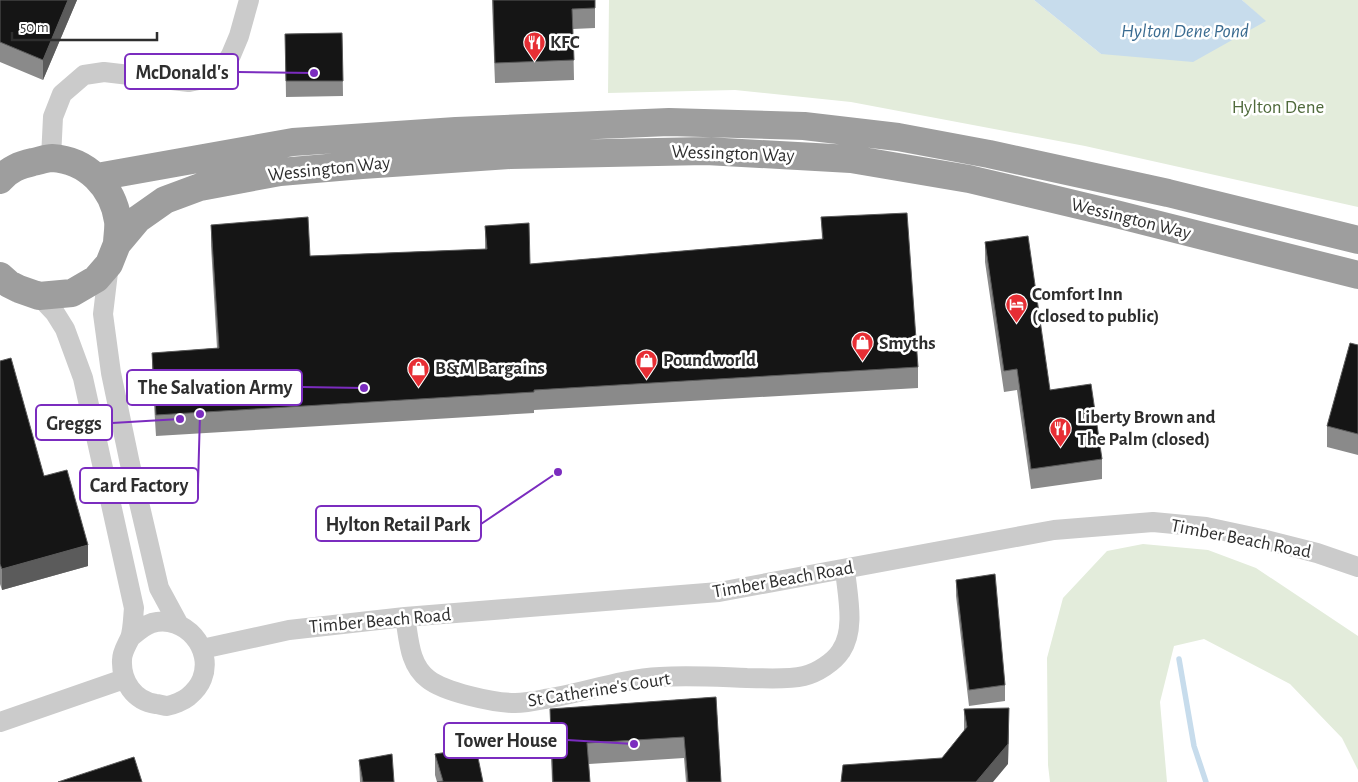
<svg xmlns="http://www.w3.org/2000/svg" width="1358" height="782" viewBox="0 0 1358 782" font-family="'Alegreya Sans',sans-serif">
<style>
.green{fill:#e3ecdb}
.water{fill:#c7dcec}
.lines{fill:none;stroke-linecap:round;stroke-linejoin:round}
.stream{stroke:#c7dcec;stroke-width:5.5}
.minor{stroke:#cbcbcb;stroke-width:20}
.trunk{stroke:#9e9e9e;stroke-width:28}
.wall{fill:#8a8a8a}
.shaded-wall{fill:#5b5b5b}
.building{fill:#151515;stroke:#5b5b5b}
.labels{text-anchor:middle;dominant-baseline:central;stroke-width:5;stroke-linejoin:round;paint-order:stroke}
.poi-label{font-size:19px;font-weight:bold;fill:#2e2e2e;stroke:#fff;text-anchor:start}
.park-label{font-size:19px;fill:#4f6a3b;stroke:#fff}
.street-label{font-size:19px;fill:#2e2e2e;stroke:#fff}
.water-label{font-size:20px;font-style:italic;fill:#3b6c91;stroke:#fff}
.leader{fill:none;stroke:#7b2cbf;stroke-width:2}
.callout-dot{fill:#7b2cbf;stroke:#fff;stroke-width:2}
.callout{fill:#fff;stroke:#7b2cbf;stroke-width:2}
.callout-label{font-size:20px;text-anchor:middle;font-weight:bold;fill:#2e2e2e}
</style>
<rect width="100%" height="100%" fill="#fff"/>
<path class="green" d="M609 0H1034L1101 54 1265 21 1242 0H1358V207L1085 146 851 102 735 90 608 93Z
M1143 544 1208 550 1256 568 1358 636V770L1342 738 1290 684 1204 639 1174 646 1160 702 1167 782H1050L1048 765 1047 658 1063 598 1107 551Z"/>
<path class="water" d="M1034 0H1242L1266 21 1193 62 1101 54Z"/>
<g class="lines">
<path class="stream" d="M1179 659 1194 746 1206 782"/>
<path class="minor" d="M51 158 53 117 62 94 84 75 104 72 189 82 217 76 231 55 239 36 249 0
M109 264 103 314 111 373 130 464 159 588 179 625
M39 296 55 313 65 329 83 378 134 608C133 617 133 630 130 638 127 645 122 652 122 660 121 681 134 701 156 704 159 704 164 706 167 706 173 705 183 701 188 697 194 692 199 687 202 679 214 649 185 614 152 623 143 626 137 632 130 638
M405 617C409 639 409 665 428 679 444 692 494 703 515 703 525 703 535 701 545 699 583 693 621 679 660 677 689 675 718 677 747 678 766 678 786 680 804 676 817 673 834 662 841 651 856 629 847 594 845 569
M202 649 289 630 405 617 719 592 1054 530 1153 522 1206 527 1262 539 1317 553 1358 567
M0 722 124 679"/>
<path class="trunk" d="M97 177 293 142 456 131 669 122 804 126 898 137 989 154 1168 193 1358 240
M0 180C9 169 20 165 33 162 39 161 46 158 52 158 87 160 113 187 118 221 119 228 117 237 117 244
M0 276 9 284 19 289 39 296 72 293 96 279 109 264 117 244 138 219 165 200 200 187 280 172 362 165 510 155 706 151 851 159 969 179 1116 214 1358 275"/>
</g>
<path class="wall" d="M0 0H77L43 80 0 62Z
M492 0H595V28L573 29 574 80 495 83 493 32Z
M342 33 343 96 286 97 285 34Z
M821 217 918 367V388L534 410V413L156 436 152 373V353L217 348 211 246V225L310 256 485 249V226L530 264 822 239Z
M985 242 1050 390 1102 459V479L1031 489 1017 390 1004 392 985 262Z
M1358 345V455L1327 447V426Z
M0 361 44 476 88 566 2 590 0 584Z
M956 580 1005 685V701L969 706 956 596Z
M716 697 721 782H686L684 758 589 764 590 782H552L550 729V709Z
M964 709 1009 729 1008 764 942 758 964 731Z
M435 754 483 782H437L435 775Z
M359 760 394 782H360Z"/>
<path class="shaded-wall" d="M68 0H77L43 80V60Z
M88 545V566L2 590V569Z
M1009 708 1008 764 993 782H976Z"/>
<path class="building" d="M0 0H68L43 60 0 42Z
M493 0H595V8L572 9 574 60 495 63Z
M342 33 343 81H286L285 34Z
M907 213 918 367 534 390V392L156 415 152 353 219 348 211 225 308 217 310 256 487 249 485 226 529 223 530 264 823 239 821 217Z
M1028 236 1050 390 1091 384 1102 459 1031 469 1017 369 1004 371 985 242Z
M1350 343 1358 345V434L1327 426Z
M11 358 44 476 67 470 88 545 2 569 0 564V361Z
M995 574 1005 685 969 690 956 580Z
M716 697 721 782H688L684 737 587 743 590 782H553L550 709Z
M1009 708 1008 744 976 782H841L843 765 942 758 967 727 964 709Z
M476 748 483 782H437L443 781 435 754Z
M392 754 394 782H363L359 760Z
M134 757 142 782H58Z"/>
<defs>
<symbol id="restaurant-pin" viewBox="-11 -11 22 30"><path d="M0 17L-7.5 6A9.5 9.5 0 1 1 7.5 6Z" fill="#e72e34" stroke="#fff"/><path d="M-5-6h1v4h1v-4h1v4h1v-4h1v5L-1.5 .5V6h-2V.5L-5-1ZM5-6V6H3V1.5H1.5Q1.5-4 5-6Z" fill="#fff"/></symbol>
<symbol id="hotel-pin" viewBox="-11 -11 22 30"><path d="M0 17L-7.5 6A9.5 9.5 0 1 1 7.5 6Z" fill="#e72e34" stroke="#fff"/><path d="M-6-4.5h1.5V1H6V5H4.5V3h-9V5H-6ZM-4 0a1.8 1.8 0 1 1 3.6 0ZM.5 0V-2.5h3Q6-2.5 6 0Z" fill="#fff"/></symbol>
<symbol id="shop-pin" viewBox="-11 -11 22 30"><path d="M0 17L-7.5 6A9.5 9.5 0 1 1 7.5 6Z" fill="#e72e34" stroke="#fff"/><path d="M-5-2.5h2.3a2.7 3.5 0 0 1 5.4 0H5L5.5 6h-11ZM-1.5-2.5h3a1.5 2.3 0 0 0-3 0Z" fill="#fff"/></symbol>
</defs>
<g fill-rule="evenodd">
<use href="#restaurant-pin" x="522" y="30" width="25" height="34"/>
<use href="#hotel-pin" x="1004" y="292" width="25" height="34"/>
<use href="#shop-pin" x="850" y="330" width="25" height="34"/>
<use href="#shop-pin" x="634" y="348" width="25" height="34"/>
<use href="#shop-pin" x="406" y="356" width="25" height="34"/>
<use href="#restaurant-pin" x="1048" y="416" width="25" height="34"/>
</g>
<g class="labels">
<g class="poi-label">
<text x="550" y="42">KFC</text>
<text x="1032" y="294">Comfort Inn<tspan x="1032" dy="22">(closed to public)</tspan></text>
<text x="879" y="343">Smyths</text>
<text x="663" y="360">Poundworld</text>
<text x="435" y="368">B&amp;M Bargains</text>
<text x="1077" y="417">Liberty Brown and<tspan x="1077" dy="22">The Palm (closed)</tspan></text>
</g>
<g class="park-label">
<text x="1278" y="107">Hylton Dene</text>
</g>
<g class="street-label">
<text transform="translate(733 154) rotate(2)">Wessington Way</text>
<text transform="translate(329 169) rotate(-6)">Wessington Way</text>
<text transform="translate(1131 219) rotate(14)">Wessington Way</text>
<text transform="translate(1241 539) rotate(11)">Timber Beach Road</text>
<text transform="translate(783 580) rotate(-10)">Timber Beach Road</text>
<text transform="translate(380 621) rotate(-5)">Timber Beach Road</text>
<text transform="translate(599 690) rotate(-9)">St Catherine's Court</text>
</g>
<g class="water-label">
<text x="1185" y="31">Hylton Dene Pond</text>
</g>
</g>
<path class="leader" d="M314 73L238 72M364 388L302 387M180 419L112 423M200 414L198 485M558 472L481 524M634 744L567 740"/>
<g class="callout-dot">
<circle cx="314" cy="73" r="5"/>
<circle cx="364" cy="388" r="5"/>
<circle cx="180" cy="419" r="5"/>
<circle cx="200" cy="414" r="5"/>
<circle cx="558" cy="472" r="5"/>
<circle cx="634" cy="744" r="5"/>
</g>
<g class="callout">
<rect x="125" y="54" width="113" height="35" rx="5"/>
<rect x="127" y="370" width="175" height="35" rx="5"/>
<rect x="36" y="405" width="76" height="35" rx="5"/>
<rect x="80" y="468" width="118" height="35" rx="5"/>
<rect x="316" y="506" width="165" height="35" rx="5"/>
<rect x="444" y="723" width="123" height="35" rx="5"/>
</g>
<g class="callout-label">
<text x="182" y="79">McDonald's</text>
<text x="215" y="394">The Salvation Army</text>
<text x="74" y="430">Greggs</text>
<text x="139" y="492">Card Factory</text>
<text x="398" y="531">Hylton Retail Park</text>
<text x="506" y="747">Tower House</text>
</g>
<path d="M12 32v8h145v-8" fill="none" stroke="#2e2e2e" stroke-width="2.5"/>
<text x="20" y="32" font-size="15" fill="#2e2e2e" stroke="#ffffff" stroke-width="4" paint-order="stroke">50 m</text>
</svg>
